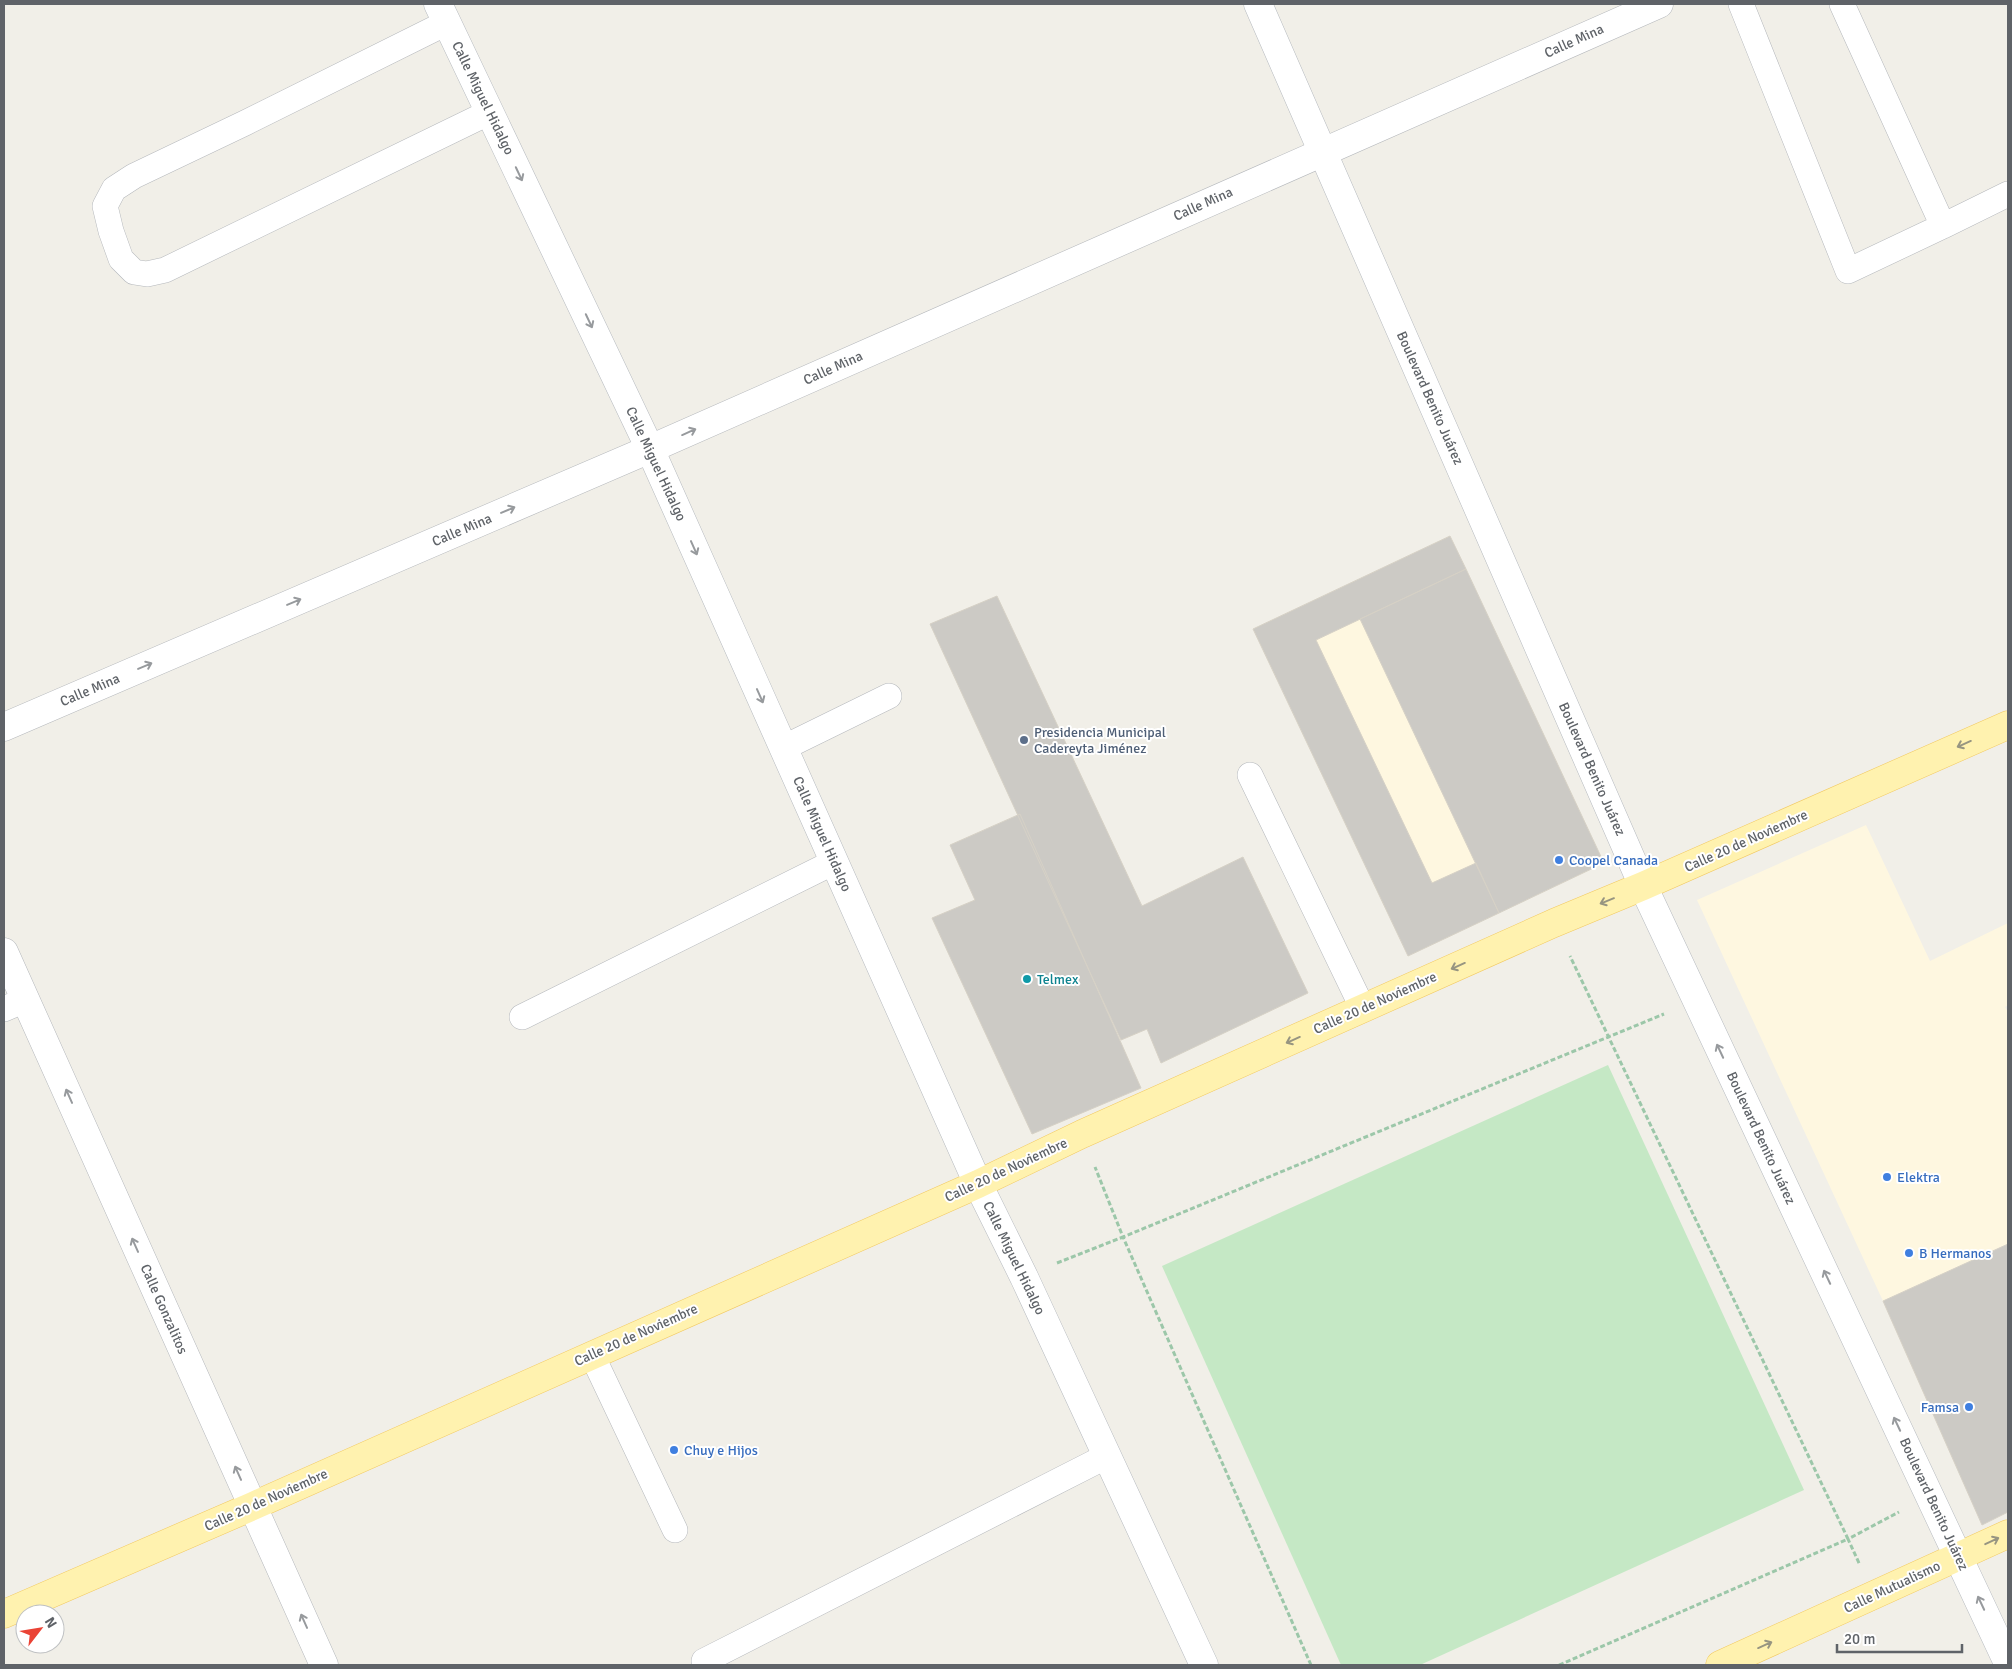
<svg xmlns="http://www.w3.org/2000/svg" width="2012" height="1669" viewBox="0 0 2012 1669" font-family="Signika,sans-serif">
<style>
.commercial{fill:#fef7e0}
.green{fill:#c5e8c5}
.building{fill:#cccac5;stroke:#d6d1c6}
.lines{fill:none;stroke-linecap:round;stroke-linejoin:round}
.lane-casing{stroke:#b5b8bc;stroke-width:26}
.street-casing{stroke:#b5b8bc;stroke-width:29}
.secondary-casing{stroke:#b6babf;stroke-width:29}
.primary-casing{stroke:#f2c960;stroke-width:29}
.path{stroke:#9cc7a9;stroke-width:3;stroke-dasharray:5 2.5;stroke-linecap:butt}
.lane{stroke:#fff;stroke-width:25}
.street{stroke:#fff;stroke-width:28}
.secondary{stroke:#fff;stroke-width:28}
.primary{stroke:#fff2af;stroke-width:28}
.oneway{stroke:#979a9d}
.oneway2{stroke:#979581}
.service-dot{fill:#5c6f8a;stroke:#fff;stroke-width:2}
.shop-dot{fill:#3f7fe0;stroke:#fff;stroke-width:2}
.culture-dot{fill:#0f9aa8;stroke:#fff;stroke-width:2}
.labels{text-anchor:middle;dominant-baseline:central;stroke-width:4;stroke-linejoin:round;paint-order:stroke}
.street-label{font-size:14px;fill:#5f6368;stroke:#fff}
.service-label{font-size:14px;fill:#4e5e75;stroke:#fff;text-anchor:start}
.shop-label{font-size:14px;fill:#366cbe;stroke:#fff;text-anchor:start}
.culture-label{font-size:14px;fill:#0d838f;stroke:#fff;text-anchor:start}
</style>
<rect width="100%" height="100%" fill="#f1efe8"/>
<path class="commercial" d="M1450 536 1604 863 1408 956 1253 629Z
M1866 825 1930 961 2008 923V1005L2005 1007 2008 1012V1244L1883 1301 1697 900Z"/>
<path class="green" d="M1608 1065 1804 1490 1420 1665H1341L1162 1266Z"/>
<path class="building" d="M1450 536 1466 569 1316 640 1432 883 1476 863 1499 913 1408 956 1253 629Z
M1466 569 1604 863 1499 913 1360 619Z
M997 596 1142 906 1243 857 1308 993 1161 1063 1147 1029 1121 1040 930 624Z
M1020 814 1141 1088 1032 1134 932 918 975 900 950 845Z
M2008 1244V1512L1982 1525 1883 1301Z"/>
<g class="lines">
<defs>
<path id="lane" d="M1741 4 1848 271 1943 226
M1842 4 1943 226 2008 194
M446 23 245 123 134 176 114 189 105 206 111 231 121 259 134 272 147 274 165 270 490 112
M783 748 889 696
M1250 775 1363 1009
M4 1009 25 1000
M522 1017 834 862
M592 1355 675 1530
M704 1661 1107 1456"/>
<path id="street" d="M4 727 650 449 1659 4
M4 952 324 1665"/>
<path id="secondary" d="M438 4 650 449 978 1184 1024 1277 1204 1665
M1258 4 1643 886 2008 1663"/>
<path id="primary" d="M4 1614 253 1506 978 1184 1082 1134 1554 923 1643 886 2008 725
M1720 1665 2008 1534"/>
</defs>
<use href="#lane" class="lane-casing"/>
<use href="#street" class="street-casing"/>
<use href="#secondary" class="secondary-casing"/>
<use href="#primary" class="primary-casing"/>
<path class="path" d="M1057 1263 1123 1237 1095 1167
M1859 1563 1848 1539 1899 1512
M1311 1665 1123 1237 1664 1014
M1559 1665 1848 1539 1570 956"/>
<use href="#lane" class="lane"/>
<use href="#street" class="street"/>
<use href="#secondary" class="secondary"/>
<use href="#primary" class="primary"/>
</g>
<defs><path id="oneway-shaft" d="M-6 0H5M1.5-3L5.5 0L1.5 3" fill="none" stroke-width="1.6" stroke-linecap="round" stroke-linejoin="round" transform="scale(1.25)"/></defs>
<g class="oneway">
<use href="#oneway-shaft" transform="translate(519 174) rotate(65)"/>
<use href="#oneway-shaft" transform="translate(589 321) rotate(65)"/>
<use href="#oneway-shaft" transform="translate(689 432) rotate(-24)"/>
<use href="#oneway-shaft" transform="translate(508 510) rotate(-23)"/>
<use href="#oneway-shaft" transform="translate(694 548) rotate(66)"/>
<use href="#oneway-shaft" transform="translate(294 602) rotate(-23)"/>
<use href="#oneway-shaft" transform="translate(145 666) rotate(-23)"/>
<use href="#oneway-shaft" transform="translate(760 696) rotate(66)"/>
<use href="#oneway-shaft" transform="translate(1720 1051) rotate(-115)"/>
<use href="#oneway-shaft" transform="translate(69 1096) rotate(-114)"/>
<use href="#oneway-shaft" transform="translate(135 1245) rotate(-114)"/>
<use href="#oneway-shaft" transform="translate(1827 1277) rotate(-115)"/>
<use href="#oneway-shaft" transform="translate(1897 1424) rotate(-115)"/>
<use href="#oneway-shaft" transform="translate(238 1473) rotate(-114)"/>
<use href="#oneway-shaft" transform="translate(1981 1603) rotate(-115)"/>
<use href="#oneway-shaft" transform="translate(304 1621) rotate(-114)"/>
</g>
<g class="oneway2">
<use href="#oneway-shaft" transform="translate(1964 744) rotate(156)"/>
<use href="#oneway-shaft" transform="translate(1607 901) rotate(158)"/>
<use href="#oneway-shaft" transform="translate(1458 966) rotate(156)"/>
<use href="#oneway-shaft" transform="translate(1293 1040) rotate(156)"/>
<use href="#oneway-shaft" transform="translate(1992 1541) rotate(-25)"/>
<use href="#oneway-shaft" transform="translate(1765 1645) rotate(-24)"/>
</g>
<circle class="service-dot" cx="1024" cy="740" r="5"/>
<g class="shop-dot">
<circle cx="1559" cy="860" r="5"/>
<circle cx="1887" cy="1177" r="5"/>
<circle cx="1909" cy="1253" r="5"/>
<circle cx="1969" cy="1407" r="5"/>
<circle cx="674" cy="1450" r="5"/>
</g>
<circle class="culture-dot" cx="1027" cy="979" r="5"/>
<g class="labels">
<g class="street-label">
<text transform="translate(1574 41) rotate(-24)">Calle Mina</text>
<text transform="translate(483 98) rotate(64)">Calle Miguel Hidalgo</text>
<text transform="translate(1203 204) rotate(-24)">Calle Mina</text>
<text transform="translate(833 368) rotate(-24)">Calle Mina</text>
<text transform="translate(1430 398) rotate(66)">Boulevard Benito Juárez</text>
<text transform="translate(656 464) rotate(65)">Calle Miguel Hidalgo</text>
<text transform="translate(462 530) rotate(-23)">Calle Mina</text>
<text transform="translate(90 690) rotate(-23)">Calle Mina</text>
<text transform="translate(1592 769) rotate(66)">Boulevard Benito Juárez</text>
<text transform="translate(822 834) rotate(66)">Calle Miguel Hidalgo</text>
<text transform="translate(1746 841) rotate(-24)">Calle 20 de Noviembre</text>
<text transform="translate(1375 1003) rotate(-24)">Calle 20 de Noviembre</text>
<text transform="translate(1761 1138) rotate(65)">Boulevard Benito Juárez</text>
<text transform="translate(1006 1170) rotate(-25)">Calle 20 de Noviembre</text>
<text transform="translate(1014 1258) rotate(64)">Calle Miguel Hidalgo</text>
<text transform="translate(164 1309) rotate(66)">Calle Gonzalitos</text>
<text transform="translate(636 1335) rotate(-24)">Calle 20 de Noviembre</text>
<text transform="translate(266 1500) rotate(-24)">Calle 20 de Noviembre</text>
<text transform="translate(1934 1504) rotate(65)">Boulevard Benito Juárez</text>
<text transform="translate(1892 1587) rotate(-25)">Calle Mutualismo</text>
</g>
<g class="service-label">
<text x="1034" y="732">Presidencia Municipal<tspan x="1034" dy="16">Cadereyta Jiménez</tspan></text>
</g>
<g class="shop-label">
<text x="1569" y="860">Coopel Canada</text>
<text x="1897" y="1177">Elektra</text>
<text x="1919" y="1253">B Hermanos</text>
<text x="1959" y="1407" text-anchor="end">Famsa</text>
<text x="684" y="1450">Chuy e Hijos</text>
</g>
<g class="culture-label">
<text x="1037" y="979">Telmex</text>
</g>
</g>
<rect width="2012" height="1669" fill="none" stroke="#5f6368" stroke-width="10"/>
<g transform="translate(40 1629) rotate(59)"><circle r="24" fill="#ffffff" stroke="#bfc1c3"/>
<path d="M0-4L9 19L0 12L-9 19Z" fill="#ea4335"/>
<text y="-8" font-size="14" font-weight="bold" text-anchor="middle" fill="#5f6368">N</text>
</g>
<path d="M1837 1644v8h125v-8" fill="none" stroke="#5f6368" stroke-width="2.5"/>
<text x="1844" y="1644" font-size="15" fill="#5f6368" stroke="#ffffff" stroke-width="4" paint-order="stroke">20 m</text>
</svg>
